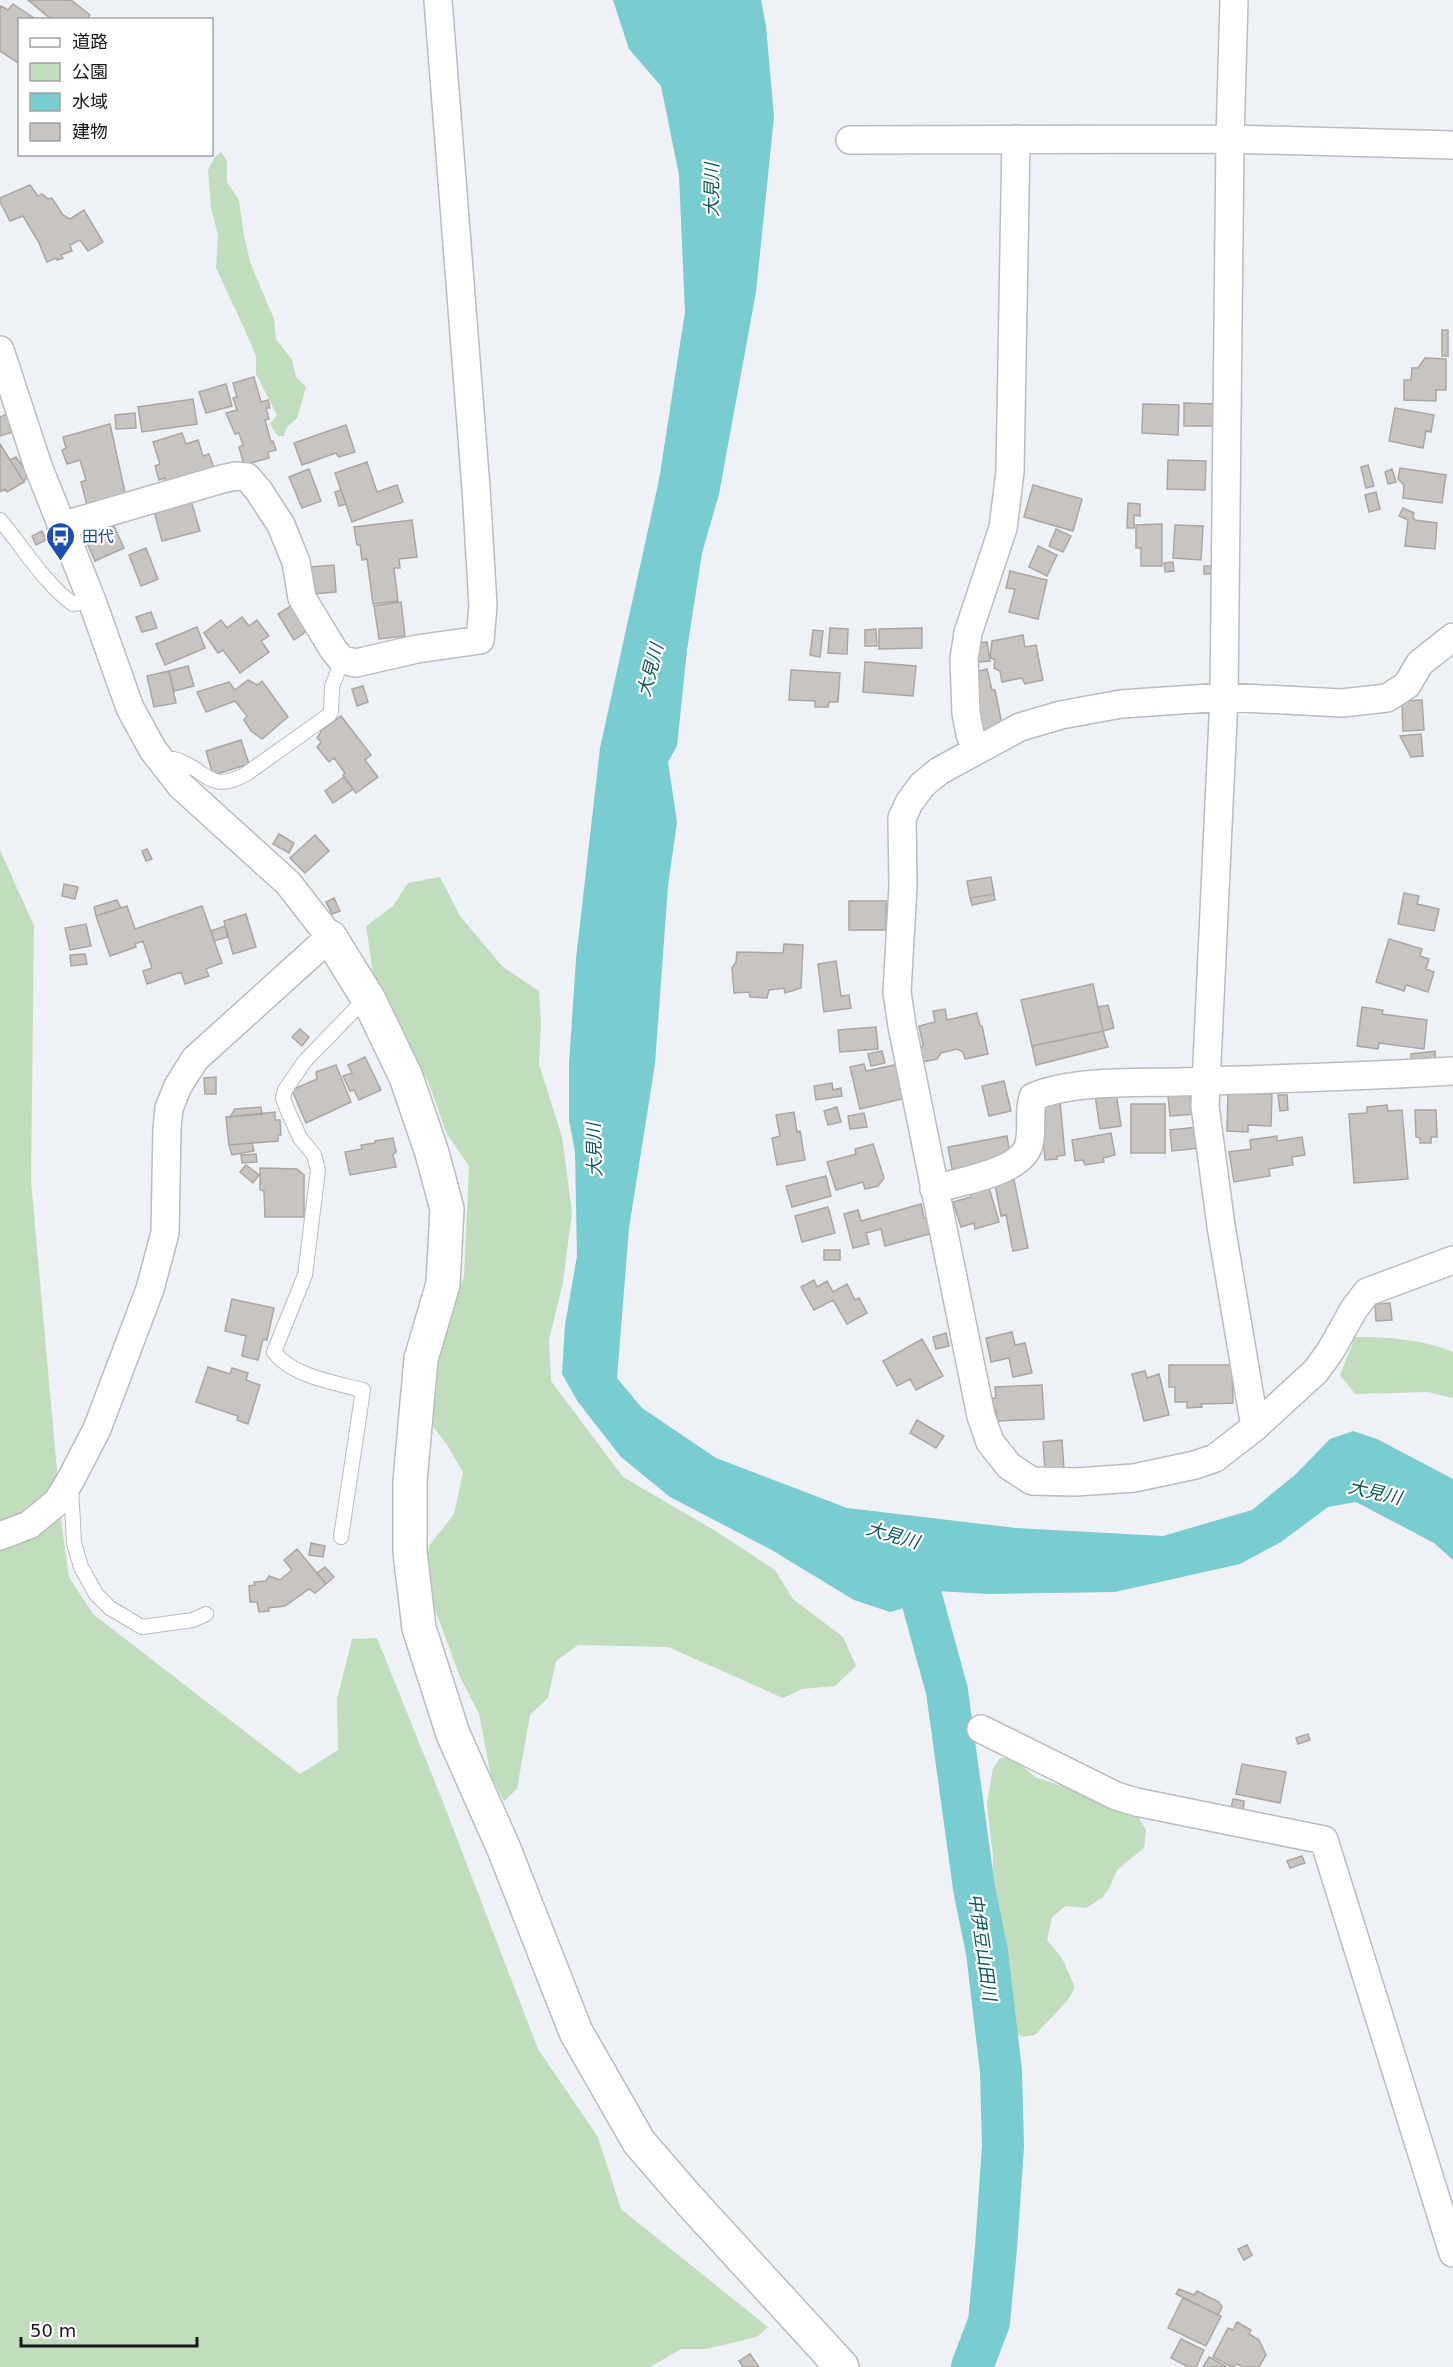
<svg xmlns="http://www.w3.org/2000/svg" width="1453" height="2367" viewBox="0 0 1453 2367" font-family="'DejaVu Sans','Noto Sans JP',sans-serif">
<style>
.green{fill:#c2ddbd}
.water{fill:#79cccf}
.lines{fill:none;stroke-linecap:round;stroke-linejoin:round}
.river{stroke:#79cccf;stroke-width:42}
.building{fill:#c8c4c1;stroke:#aba6a3;stroke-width:1.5}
.lane-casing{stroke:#b9bcc0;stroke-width:16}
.street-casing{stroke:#b9bcc0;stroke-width:30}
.secondary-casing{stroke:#b9bcc0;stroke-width:36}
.lane{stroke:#fff;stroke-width:14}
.street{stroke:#fff;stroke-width:27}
.secondary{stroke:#fff;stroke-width:33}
.labels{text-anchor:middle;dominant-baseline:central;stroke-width:4.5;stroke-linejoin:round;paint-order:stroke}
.transit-label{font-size:16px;fill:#164399;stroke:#fff;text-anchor:start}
.water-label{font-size:18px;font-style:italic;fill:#0e585a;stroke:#fff}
</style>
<rect width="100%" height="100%" fill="#eef1f5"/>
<path class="green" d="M221 152 227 161V182L239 200 243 230 250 262 274 319 276 339 292 360 296 377 306 387 297 418 287 427 284 436H278L270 424 277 415 256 374V356L244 328 216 268 218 235 211 208 208 170 214 158Z
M0 850 34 926 31 1181 62 1527 69 1577 93 1614 300 1774 338 1750 337 1699 352 1639 377 1638 441 1797 538 2049 598 2137 621 2209 768 2327 757 2337 706 2349H681L650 2367H0Z
M440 877 460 916 503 967 539 991 541 1023 539 1064 562 1137 572 1212 563 1282 549 1340 551 1381 623 1477 714 1530 775 1570 793 1599 843 1637 856 1666 835 1686 802 1689 783 1698 668 1647 578 1645 556 1661 548 1698 530 1715 517 1789 504 1801 491 1776 479 1714 460 1677 424 1580 429 1546 454 1514 463 1472 447 1445 432 1425 437 1384 434 1361 464 1277 469 1166 447 1134 428 1081 391 1023 373 973 366 926 393 906 408 883Z
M1355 1337C1388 1337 1422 1339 1453 1352V1398L1428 1392 1355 1394 1340 1375Z
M1000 1758H1013L1035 1777 1095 1797 1137 1815 1146 1830 1144 1848 1117 1870 1109 1889 1102 1898 1086 1908 1066 1906 1052 1917 1047 1940 1062 1958 1075 1987 1068 2000 1035 2035 1023 2037 1009 2030 999 2008 1003 1990 1000 1952 990 1910 995 1893 992 1878 993 1857 987 1804 993 1768Z"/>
<path class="water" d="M613 0H761L766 26 774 117 756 292 719 494 702 553 687 650 677 746 668 762 677 822 668 886 655 1064 629 1228 617 1378 642 1408 716 1458 847 1508 1016 1528 1163 1536 1252 1510 1296 1474 1330 1439 1353 1431 1377 1439 1453 1479V1560L1434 1543 1356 1502 1328 1507 1281 1542 1240 1564 1115 1592 989 1594 937 1591 904 1608 890 1612 854 1600 770 1549 670 1497 621 1457 578 1402 562 1374 565 1325 577 1256 575 1152 569 1120V1064L576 959 600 748 659 480 685 312 679 175 661 86 629 49Z"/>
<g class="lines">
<path class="river" d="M896 1547 916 1578 947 1691 974 1888 987 1952 1001 2071 1003 2146 996 2248 989 2322 972 2367"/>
</g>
<path class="building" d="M28 0H71L90 15 87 20H52Z
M13 4 34 18 32 20H20V64L0 51V8L1 6 8 10Z
M30 185 38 196 42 194 48 199 52 198 63 215 70 219 84 210 103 242 88 251 80 240 70 245 72 251 61 255 63 258 57 260 56 258 47 262 38 241 23 216 10 221 0 202V198Z
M1442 330H1448V356H1442Z
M1425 358 1446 359V390H1436V401L1404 400V380H1411L1412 368H1418Z
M254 377 261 402 268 400 270 408H266L269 419 265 420 271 442 273 441 276 450 268 452 269 458 244 465 239 447 243 445 239 433 235 434 226 413 237 410 233 398 237 397 233 383Z
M226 384 232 406 206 413 199 392Z
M193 399 197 424 142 432 138 407Z
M1184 403 1216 404 1215 426H1184Z
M1143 404 1179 405 1178 435 1142 433Z
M1395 408 1434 415 1431 432 1426 431 1423 448 1389 441Z
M135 413 136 428 116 429 115 415Z
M7 414 13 432 0 436V417Z
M110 424 126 497 88 509 81 482 86 480 80 460 67 464 62 450 66 448 63 437Z
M346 425 355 452 339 457 336 453 302 465 294 443Z
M182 433 186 444 198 440 203 456 209 454 215 471 167 486 165 478 159 480 155 466 160 464 153 442Z
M0 444 24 482 7 492 5 489 0 492Z
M16 457 28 474 24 482 10 460Z
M1168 460 1206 461 1205 490 1167 489Z
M367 462 377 492 397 485 403 502 352 522 335 473Z
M1368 465 1374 486 1366 488 1361 467Z
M1400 468 1446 475 1442 503 1403 498 1404 485 1398 479Z
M309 469 321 501 302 508 289 477Z
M1392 469 1396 482 1388 484 1385 472Z
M1033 485 1082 499 1073 531 1024 517Z
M341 490 346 504 339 506 335 492Z
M1376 492 1380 509 1369 512 1365 495Z
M190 497 200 531 162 541 153 507Z
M1128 503 1140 504V516L1134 515V528H1127Z
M1403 508 1414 513 1413 517 1415 520 1437 523 1435 549 1405 546 1408 520 1399 516Z
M110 517 124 548 95 561 81 530Z
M412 520 417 557 399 559 400 568H394L398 601 373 604 367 559 362 560 360 545H357L354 527Z
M1162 524V566H1141V548H1136V525Z
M1175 525 1203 526 1201 560 1173 558Z
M1056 529 1071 536 1063 552 1049 546Z
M42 531 46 540 36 545 32 536Z
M1038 546 1057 555 1047 576 1029 567Z
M146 548 158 579 141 586 129 555Z
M1173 562 1174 571 1165 572 1164 563Z
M334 565 336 592 313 594 311 567Z
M1204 566H1213V574H1204Z
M1010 571 1047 580 1038 619 1009 612 1015 589 1006 588Z
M401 602 405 636 379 639 374 606Z
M294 604 306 626 304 633 294 640 278 614Z
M151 612 157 628 142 632 136 617Z
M242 617 249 626 257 620 269 636 261 641 269 652 240 673 223 650 218 653 204 633 221 620 227 628Z
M197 627 205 648 165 665 156 644Z
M830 628 848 629 847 654 828 653Z
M922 628V648L879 649V629Z
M876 629 877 646H865V630Z
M813 630 823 631 820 657 810 655Z
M1023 635 1025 647 1036 645 1043 680 1025 684 1022 678 1002 682 1000 671 994 668 995 660 990 657 992 641Z
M987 642 990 661 978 662 976 643Z
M865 662 916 666 913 696 863 692Z
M188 666 194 686 174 691 169 671Z
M987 669 992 690H995L1002 724 981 732 971 673Z
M791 670 840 673 838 702H829L828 707H815V701L789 700Z
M169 671 176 703 154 707 147 676Z
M248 680 257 685 262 681 288 717 262 739 251 731 244 720 247 716 235 701 206 712 197 692 229 682 235 690Z
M363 686 368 702 357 706 352 689Z
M1422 700 1424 730 1403 731 1402 701Z
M341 716 371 755 365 760 378 777 356 793 343 775 345 773 334 758 329 762 317 747 321 742 317 738 322 730Z
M1421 734 1423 756 1411 757 1400 736Z
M241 740 249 764 213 775 206 751Z
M344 777 353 789 333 803 325 791Z
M279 834 294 843 289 853 273 844Z
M315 835 329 851 305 873 290 858Z
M147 849 152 859 146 861 142 851Z
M991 877 994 894 970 898 967 881Z
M64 884 78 887 75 899 62 896Z
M1404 893 1419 896 1417 904 1439 909 1434 931 1398 924Z
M994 894 995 900 972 905 970 898Z
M334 898 340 911 332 914 326 902Z
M117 900 121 908 96 916 94 907Z
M849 901H886V930H849Z
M127 906 135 929 202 906 222 963 206 969 209 976 185 984 181 972 147 984 143 971 152 968 143 941 135 944 136 947 110 956 96 916Z
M246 914 256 947 233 954 224 921Z
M86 924 91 946 70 950 65 928Z
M225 926 228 937 214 941 211 931Z
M1389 939 1422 949 1420 956 1429 959 1426 969 1434 972 1428 992 1406 985 1404 991 1376 982Z
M784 944 803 945 801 988 785 993 784 988 769 990 767 998 750 997 749 992 734 993 732 968 736 962 737 952 783 953Z
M85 954 87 964 71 966 70 955Z
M836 961 841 996 849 995 851 1008 824 1012 818 964Z
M1093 984 1103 1031 1032 1046 1021 1000Z
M1108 1005 1114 1028 1103 1031 1098 1007Z
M1362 1007 1383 1010 1382 1014 1427 1020 1424 1049 1379 1043 1378 1049 1357 1046Z
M945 1009 947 1020 977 1013 980 1026H982L988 1054 965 1059 963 1052 957 1049 941 1053 937 1059 922 1062 920 1049 923 1045 919 1026 935 1022 933 1011Z
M876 1027 878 1049 840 1052 838 1030Z
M300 1029 309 1037 302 1046 292 1037Z
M1103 1031 1108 1047 1036 1065 1032 1046Z
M882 1051 885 1063 871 1066 868 1054Z
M1435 1051 1436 1063 1412 1065 1411 1054Z
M365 1057 381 1090 359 1100 354 1090 350 1091 343 1076 352 1073 348 1065Z
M864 1064 866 1071 899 1064 906 1098 860 1109 850 1067Z
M336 1065 351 1102 306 1123 292 1090 317 1079 316 1072Z
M216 1077V1094H205L204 1078Z
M1004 1081 1011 1111 989 1116 982 1086Z
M832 1083 833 1090 841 1088 842 1096 816 1100 814 1086Z
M1116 1092 1121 1126 1100 1129 1095 1095Z
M1194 1093 1196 1114 1170 1116 1168 1096Z
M1228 1093 1272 1094 1271 1126 1248 1125V1132L1227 1131Z
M1278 1095H1287L1288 1110 1280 1111Z
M1060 1101 1065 1155 1057 1156V1159L1045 1160 1040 1103Z
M1131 1104H1165V1153H1131Z
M1387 1105 1388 1111 1402 1110 1408 1179 1354 1183 1349 1114 1367 1113V1107Z
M261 1107 262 1114 230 1117 235 1109Z
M837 1107 841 1122 828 1125 824 1111Z
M1415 1110H1436L1437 1137H1431V1143H1420V1138L1416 1137Z
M275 1112V1120H280L281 1135H278V1141L229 1145 226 1117Z
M794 1112 797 1132 800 1131 805 1160 777 1165 772 1138 780 1136 776 1115Z
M864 1113 867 1127 850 1129 848 1116Z
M1198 1127 1200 1148 1172 1151 1170 1130Z
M1111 1133 1115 1155 1103 1158 1104 1162 1085 1165 1083 1160 1075 1161 1072 1140Z
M1007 1136 1010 1155 990 1159 991 1162 952 1169 948 1147Z
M1277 1136V1141L1302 1137 1305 1155 1292 1157 1293 1165 1269 1169 1270 1176 1234 1182 1229 1152 1251 1149 1250 1140Z
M393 1138 396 1152 393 1155 396 1167 350 1175 345 1152 362 1149 361 1145 375 1143V1141Z
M252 1143 254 1151 232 1155 229 1145Z
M873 1144 884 1178 878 1186 865 1189 863 1182 836 1190 827 1162 856 1154 855 1149Z
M256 1154 257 1162 242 1163 241 1155Z
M246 1165 259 1175 253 1183 240 1172Z
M260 1168 297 1169 304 1175V1217H265L264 1191 260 1190Z
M826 1176 831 1196 792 1207 786 1186Z
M1014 1180 1028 1248 1013 1251 1006 1215 1001 1216 995 1184Z
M988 1184 999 1222 975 1229 974 1223 961 1227 953 1202 971 1197 969 1190Z
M921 1204 924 1218 929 1219 933 1233 885 1246 881 1229 866 1233 869 1244 853 1248 844 1214 858 1210 861 1221Z
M828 1207 835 1233 802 1242 795 1216Z
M824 1250H840V1260H824Z
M814 1280 817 1287 827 1281 833 1292 847 1284 855 1300 859 1298 867 1313 847 1324 833 1300 814 1310 801 1287Z
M232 1299 274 1308 267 1340 263 1339 258 1360 242 1356 246 1336 225 1331Z
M1390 1303 1392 1320 1376 1321 1375 1304Z
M1012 1332 1015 1345 1025 1343 1032 1373 1013 1377 1009 1358 991 1362 986 1338Z
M946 1333 949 1346 936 1349 933 1337Z
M922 1339 943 1376 916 1390 910 1379 897 1386 883 1361Z
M1169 1365H1232L1233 1403 1201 1404 1202 1407 1187 1408V1402H1175V1387H1169Z
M208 1367 230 1374 232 1368 248 1373 246 1380 260 1385 248 1424 237 1420 238 1416 196 1402Z
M1145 1371 1147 1378 1159 1374 1169 1415 1144 1421 1132 1374Z
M1042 1385 1044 1419 997 1421 996 1410H992L991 1398H996L995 1387Z
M917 1420 944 1436 936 1448 910 1433Z
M1062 1440 1064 1470 1045 1471 1043 1442Z
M311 1543 325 1546 323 1557 309 1555Z
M297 1549 326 1584 315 1593 309 1589 285 1606 268 1608 269 1611 259 1612 257 1602H250L249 1586 255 1585 254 1582 266 1581 269 1576 280 1580 292 1570 284 1560Z
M325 1567 334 1577 326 1584 317 1573Z
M1308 1734 1310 1740 1298 1744 1296 1738Z
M1242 1764 1286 1772 1280 1803 1236 1794Z
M1233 1799 1244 1801 1243 1811 1231 1808Z
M1302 1856 1305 1863 1290 1868 1287 1861Z
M1247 2245 1252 2255 1244 2260 1238 2249Z
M1179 2289 1194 2295 1197 2291 1219 2302 1222 2307 1218 2315 1176 2294Z
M1183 2298 1221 2316 1206 2346 1168 2328Z
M1237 2322 1251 2330 1249 2334 1259 2340 1266 2355 1259 2367H1243L1237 2364 1232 2367 1213 2357 1228 2328 1233 2330Z
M1181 2339 1204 2350 1196 2367H1188L1171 2358Z
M750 2354 759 2367H743L739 2361Z
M1209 2357 1227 2367H1203Z"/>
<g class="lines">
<defs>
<path id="lane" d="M0 520C23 547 44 583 73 604L92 601
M161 763 174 759 180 761C209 773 211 793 246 774L329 715 331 712 332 687 342 660
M71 1486 74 1543 81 1567 96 1594 110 1608 142 1627 193 1620 206 1614
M341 1537 363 1390C335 1383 292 1376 274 1352L305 1275 318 1170 314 1155 300 1138 287 1109 283 1098 285 1090 305 1061 367 997"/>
<path id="street" d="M1234 0 1230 139 1453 145
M850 140 1230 139 1224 697 1205 1106 1221 1226 1255 1427
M0 350 38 466 92 601 130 708 153 750 181 786 288 883 330 937 195 1059 178 1086 169 1108 167 1128 165 1233 150 1289 97 1429 70 1481 57 1502 29 1525 0 1536
M61 526 222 479 236 476 247 477 259 491 281 525 296 562 302 598 333 649 342 660 356 663 417 649 480 640 483 606 476 488 438 0
M1453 637 1420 663 1407 685 1387 698 1342 703 1224 697 1121 704 1061 715 1020 727 939 771 922 785 909 803 902 818 903 886 897 992 902 1026 981 1416 990 1442 1009 1466 1032 1481 1076 1482 1134 1478 1195 1465 1215 1458 1255 1427 1316 1371 1331 1350 1354 1309 1367 1292 1453 1260
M976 751 970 734 966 713 964 659 968 633 1003 528 1010 472 1016 139
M934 1189C958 1182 1023 1172 1029 1144 1033 1128 1028 1113 1033 1097 1071 1080 1136 1083 1178 1082 1270 1079 1361 1077 1453 1071
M981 1729 1116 1796 1136 1802 1324 1840 1453 2253"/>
<path id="secondary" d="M330 937 369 1000 406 1077 432 1153 447 1209 443 1284 421 1359 410 1481V1552L419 1628 453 1734 504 1849 576 2032 639 2142 689 2200 842 2367"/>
</defs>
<use href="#lane" class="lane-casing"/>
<use href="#street" class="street-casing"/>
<use href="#secondary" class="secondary-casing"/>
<use href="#lane" class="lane"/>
<use href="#street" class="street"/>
<use href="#secondary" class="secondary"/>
</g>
<defs>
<symbol id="bus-pin" viewBox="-11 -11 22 30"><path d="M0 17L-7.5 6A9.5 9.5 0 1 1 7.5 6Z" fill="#1a4fb4" stroke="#fff"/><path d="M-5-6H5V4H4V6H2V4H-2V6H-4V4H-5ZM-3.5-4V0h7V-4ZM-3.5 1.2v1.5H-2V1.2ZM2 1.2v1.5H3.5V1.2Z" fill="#fff"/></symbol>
</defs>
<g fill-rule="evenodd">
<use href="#bus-pin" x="44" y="520" width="33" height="45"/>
</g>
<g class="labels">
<g class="transit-label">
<text x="82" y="536">田代</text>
</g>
<g class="water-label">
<text transform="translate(711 190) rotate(-90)">大見川</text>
<text transform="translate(650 670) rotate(-75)">大見川</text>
<text transform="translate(594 1150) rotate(-92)">大見川</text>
<text transform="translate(1375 1492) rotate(13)">大見川</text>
<text transform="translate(893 1535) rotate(16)">大見川</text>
<text transform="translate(983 1947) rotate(82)">中伊豆山田川</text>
</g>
</g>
<rect x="18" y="18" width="195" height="138" fill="#ffffff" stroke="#a2a3a3" stroke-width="1.5"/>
<rect x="30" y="38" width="30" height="9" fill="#ffffff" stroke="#a2a3a3" stroke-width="1.5"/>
<text x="72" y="48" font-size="18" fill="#17181a">道路</text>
<rect x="30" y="63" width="30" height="18" fill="#c2ddbd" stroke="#a2a3a3" stroke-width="1.5"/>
<text x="72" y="78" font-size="18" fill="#17181a">公園</text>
<rect x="30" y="93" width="30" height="18" fill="#79cccf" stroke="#a2a3a3" stroke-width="1.5"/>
<text x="72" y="108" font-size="18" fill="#17181a">水域</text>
<rect x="30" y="123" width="30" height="18" fill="#c8c4c1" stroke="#a2a3a3" stroke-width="1.5"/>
<text x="72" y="138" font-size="18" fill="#17181a">建物</text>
<path d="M21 2337v9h176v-9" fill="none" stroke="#17181a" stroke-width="3"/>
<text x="30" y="2337" font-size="18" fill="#17181a" stroke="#ffffff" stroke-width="4.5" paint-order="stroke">50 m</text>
</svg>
